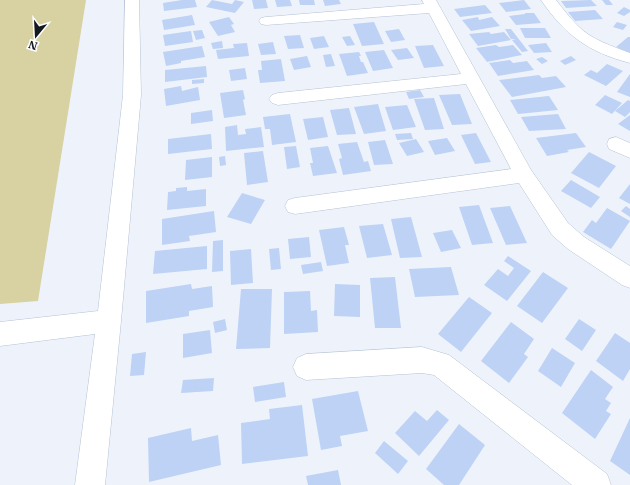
<svg xmlns="http://www.w3.org/2000/svg" width="630" height="485" viewBox="0 0 630 485" font-family="'IBM Plex Serif',serif">
<style>
.green{fill:#d8d1a2}
.building{fill:#bdd2f5}
.lines{fill:none;stroke-linecap:round;stroke-linejoin:round}
.minor-casing{stroke:#b6c2d5;stroke-width:1}
.minor{fill:#fff;fill-rule:evenodd}
</style>
<rect width="100%" height="100%" fill="#eef3fb"/>
<path class="green" d="M0 0H86L38 301 0 304Z"/>
<path class="building" d="M182 0H195L197 7 164 11 163 3Z
M212 0 232 4 235 0 244 2 235 13 206 7Z
M252 0H266L268 8 254 9Z
M275 0H290L292 6 277 7Z
M299 0H314L315 5H300Z
M323 0H339L341 4 325 6Z
M524 0 531 9 506 12 499 3Z
M591 0 597 6 566 8 561 1Z
M602 0H609L613 5H606Z
M485 5 492 13 460 17 454 9Z
M624 7 630 10V12L624 16 617 13Z
M595 10 603 19 575 21 568 12Z
M525 13H534L541 23 516 25 509 16 525 14Z
M192 15 195 25 164 30 162 20Z
M229 17 234 24 231 25 235 32 218 36 209 22Z
M478 17 479 20 492 17 500 26 471 31 462 20Z
M374 22 384 44 362 46 353 24Z
M617 22 627 25 623 30 613 27Z
M520 28H545L551 38H525Z
M399 29 405 40 391 42 385 31Z
M505 29H511L528 51 522 52 512 40 516 39H511Z
M202 30 205 38 196 40 193 31Z
M191 31 193 42 165 46 163 35Z
M489 32 491 34 504 32 511 40 478 46 469 34Z
M300 35 304 48 288 49 284 36Z
M324 36 329 47 314 49 310 38Z
M350 36 355 45 347 46 342 37Z
M628 37H630V53L616 47Z
M222 41 223 48 213 49 211 43Z
M273 42 276 54 261 55 258 44Z
M247 43 249 56 218 59 216 50 234 48 233 44Z
M546 43 552 52 534 53 528 45Z
M433 45 444 66 424 68 415 46Z
M496 45 499 47 513 45 522 55 487 62 476 48Z
M202 46 205 57 181 61V63L166 66 163 52Z
M407 48 414 58 398 60 391 50Z
M384 50 393 68 373 71 365 52Z
M359 52 361 56H359L361 62H363L368 73 347 76 339 54Z
M331 54 335 66 326 67 323 55Z
M307 56 311 67 294 70 290 59Z
M571 56 576 60 565 65 560 61Z
M542 57 548 61 542 64 536 59Z
M281 59 285 81 260 83 258 70H262L261 61Z
M510 60 513 63 527 61 534 70 498 76 489 63Z
M607 64 623 71 606 86 584 75 591 70 597 73Z
M206 66 207 77 165 82V70Z
M245 68 247 79 231 81 229 70Z
M630 74V97L617 92Z
M539 75 542 78 556 76 566 87 512 97 499 80Z
M204 79V83L192 84V80Z
M181 86 182 91 198 87 200 100 166 106 164 89Z
M243 90 245 99 243 100 246 115 224 118 220 93Z
M420 90 424 97 409 99 406 92Z
M460 94 472 124 452 125 439 95Z
M605 95 622 103 612 114 595 105Z
M549 96 558 110 518 114 510 100Z
M434 98 444 129 425 130 414 99Z
M628 100 630 101V112L625 117 615 111Z
M378 104 386 131 364 134 354 107Z
M407 105 416 127 393 130 385 107Z
M349 108 356 134 337 135 330 110Z
M212 110 213 121 191 124V113Z
M290 114 296 142 272 145 270 129H265L263 117Z
M558 114 566 129 529 131 521 117Z
M630 115V131L618 124Z
M323 117 328 137 308 140 303 119Z
M237 125 238 135 246 134 245 129 261 127 264 147 226 151 225 127Z
M411 133 413 139 397 140 395 134Z
M476 133 491 162 475 164 461 135Z
M576 133 586 147 567 150 569 152 547 156 536 138Z
M211 134 212 149 168 154V139Z
M447 138 455 151 435 155 428 141Z
M416 139 424 152 407 156 399 143Z
M385 140 393 164 374 165 368 142Z
M357 142 364 162 368 161 371 171 343 175 339 159 342 158 338 144Z
M296 146 300 167 287 169 284 147Z
M328 146 337 173 313 176 310 163H313L310 148Z
M263 151 268 182 247 185 244 153Z
M589 152 616 166 599 188 571 173Z
M225 156 226 165 220 166 219 157Z
M212 157V177L185 180 186 160Z
M571 180 600 197 591 208 561 191Z
M630 184V204L619 198Z
M187 187V191L206 189V206L167 210 168 192 176 191V188Z
M242 193 265 200 251 224 227 217Z
M479 205 493 243 472 245 459 207Z
M510 206 527 243 506 245 490 208Z
M626 206 630 209V217L621 211Z
M607 208 630 221 611 249 583 232 592 220 596 223Z
M214 211 216 232 189 236 190 241 162 245V219Z
M411 217 422 257 400 258 391 219Z
M383 224 392 255 367 258 359 226Z
M344 227 349 245H345L349 263 327 266 319 230Z
M452 230 461 248 441 252 433 233Z
M309 237 311 257 290 259 288 239Z
M223 240V271L212 272 213 241Z
M207 246V269L153 274 155 251Z
M279 248 281 269 271 270 269 249Z
M251 249 253 283 231 285 230 251Z
M508 256 531 271 507 301 484 285 498 269 508 276 514 268 504 261Z
M321 262 323 271 303 274 301 265Z
M451 267 459 295 415 297 409 269Z
M543 272 568 288 542 323 517 306Z
M395 277 401 328H375L370 278Z
M191 284 192 289 212 286 213 307 189 311V316L146 323V291Z
M335 284 360 285V317L334 316Z
M241 289H272L270 348 236 349Z
M310 291 311 311 317 310 318 332 284 334V292Z
M469 297 492 313 461 352 438 334Z
M225 319 227 330 215 333 213 322Z
M579 319 596 330 582 351 565 339Z
M511 322 534 339 524 354 528 357 509 383 481 361Z
M210 330 212 353 183 358V334Z
M615 333 630 343V369L623 381 596 361Z
M552 348 575 363 561 387 538 371Z
M146 352 144 375 130 376 132 354Z
M591 370 613 387 605 399 611 403 606 411 611 414 595 439 562 413Z
M214 378 213 391 181 393 183 380Z
M284 382 286 397 255 402 253 387Z
M358 391 368 431 340 436 342 446 321 450 312 399Z
M302 405 308 456 242 464 241 423 270 419 269 409Z
M437 410 449 420 419 456 395 433 415 411 427 421Z
M630 418V475L610 461Z
M459 424 485 445 459 485H444L426 469Z
M191 428 192 441 218 435 221 465 149 482 148 438Z
M384 441 408 461 398 474 375 453Z
M338 470 341 485H308L306 476Z"/>
<g class="lines">
<defs>
<path id="minor" d="M125 0H139L141 95 121 321 105 485H75L95 334 0 346V322L98 311 123 95Z
M422 0H436L531 170 568 223 584 237 630 266V288L622 285 568 249 552 235 519 183 295 214 288 212 285 206 288 200 295 198 511 169 466 84 278 105 272 103 269 99 272 95 278 93 461 74 429 13 266 25 261 24 259 21 261 18 266 17 424 4Z
M541 0H556C563 9 570 18 578 26 592 40 612 46 630 53V63C588 52 565 35 541 0Z
M616 137 630 143V158L609 149 607 144 609 139Z
M422 347 449 355 607 474 611 485H572L434 375 422 373 306 380 297 376 293 367 297 358 306 354Z"/>
</defs>
<use href="#minor" class="minor-casing"/>
<use href="#minor" class="minor"/>
</g>
<g transform="translate(36 36) rotate(198)" stroke="#ffffff" stroke-width="3" paint-order="stroke">
<path d="M0-3L7 15L0 10L-7 15Z" fill="#151920"/>
<text y="-6" font-size="11" font-weight="bold" text-anchor="middle" fill="#151920">N</text>
</g>
</svg>
